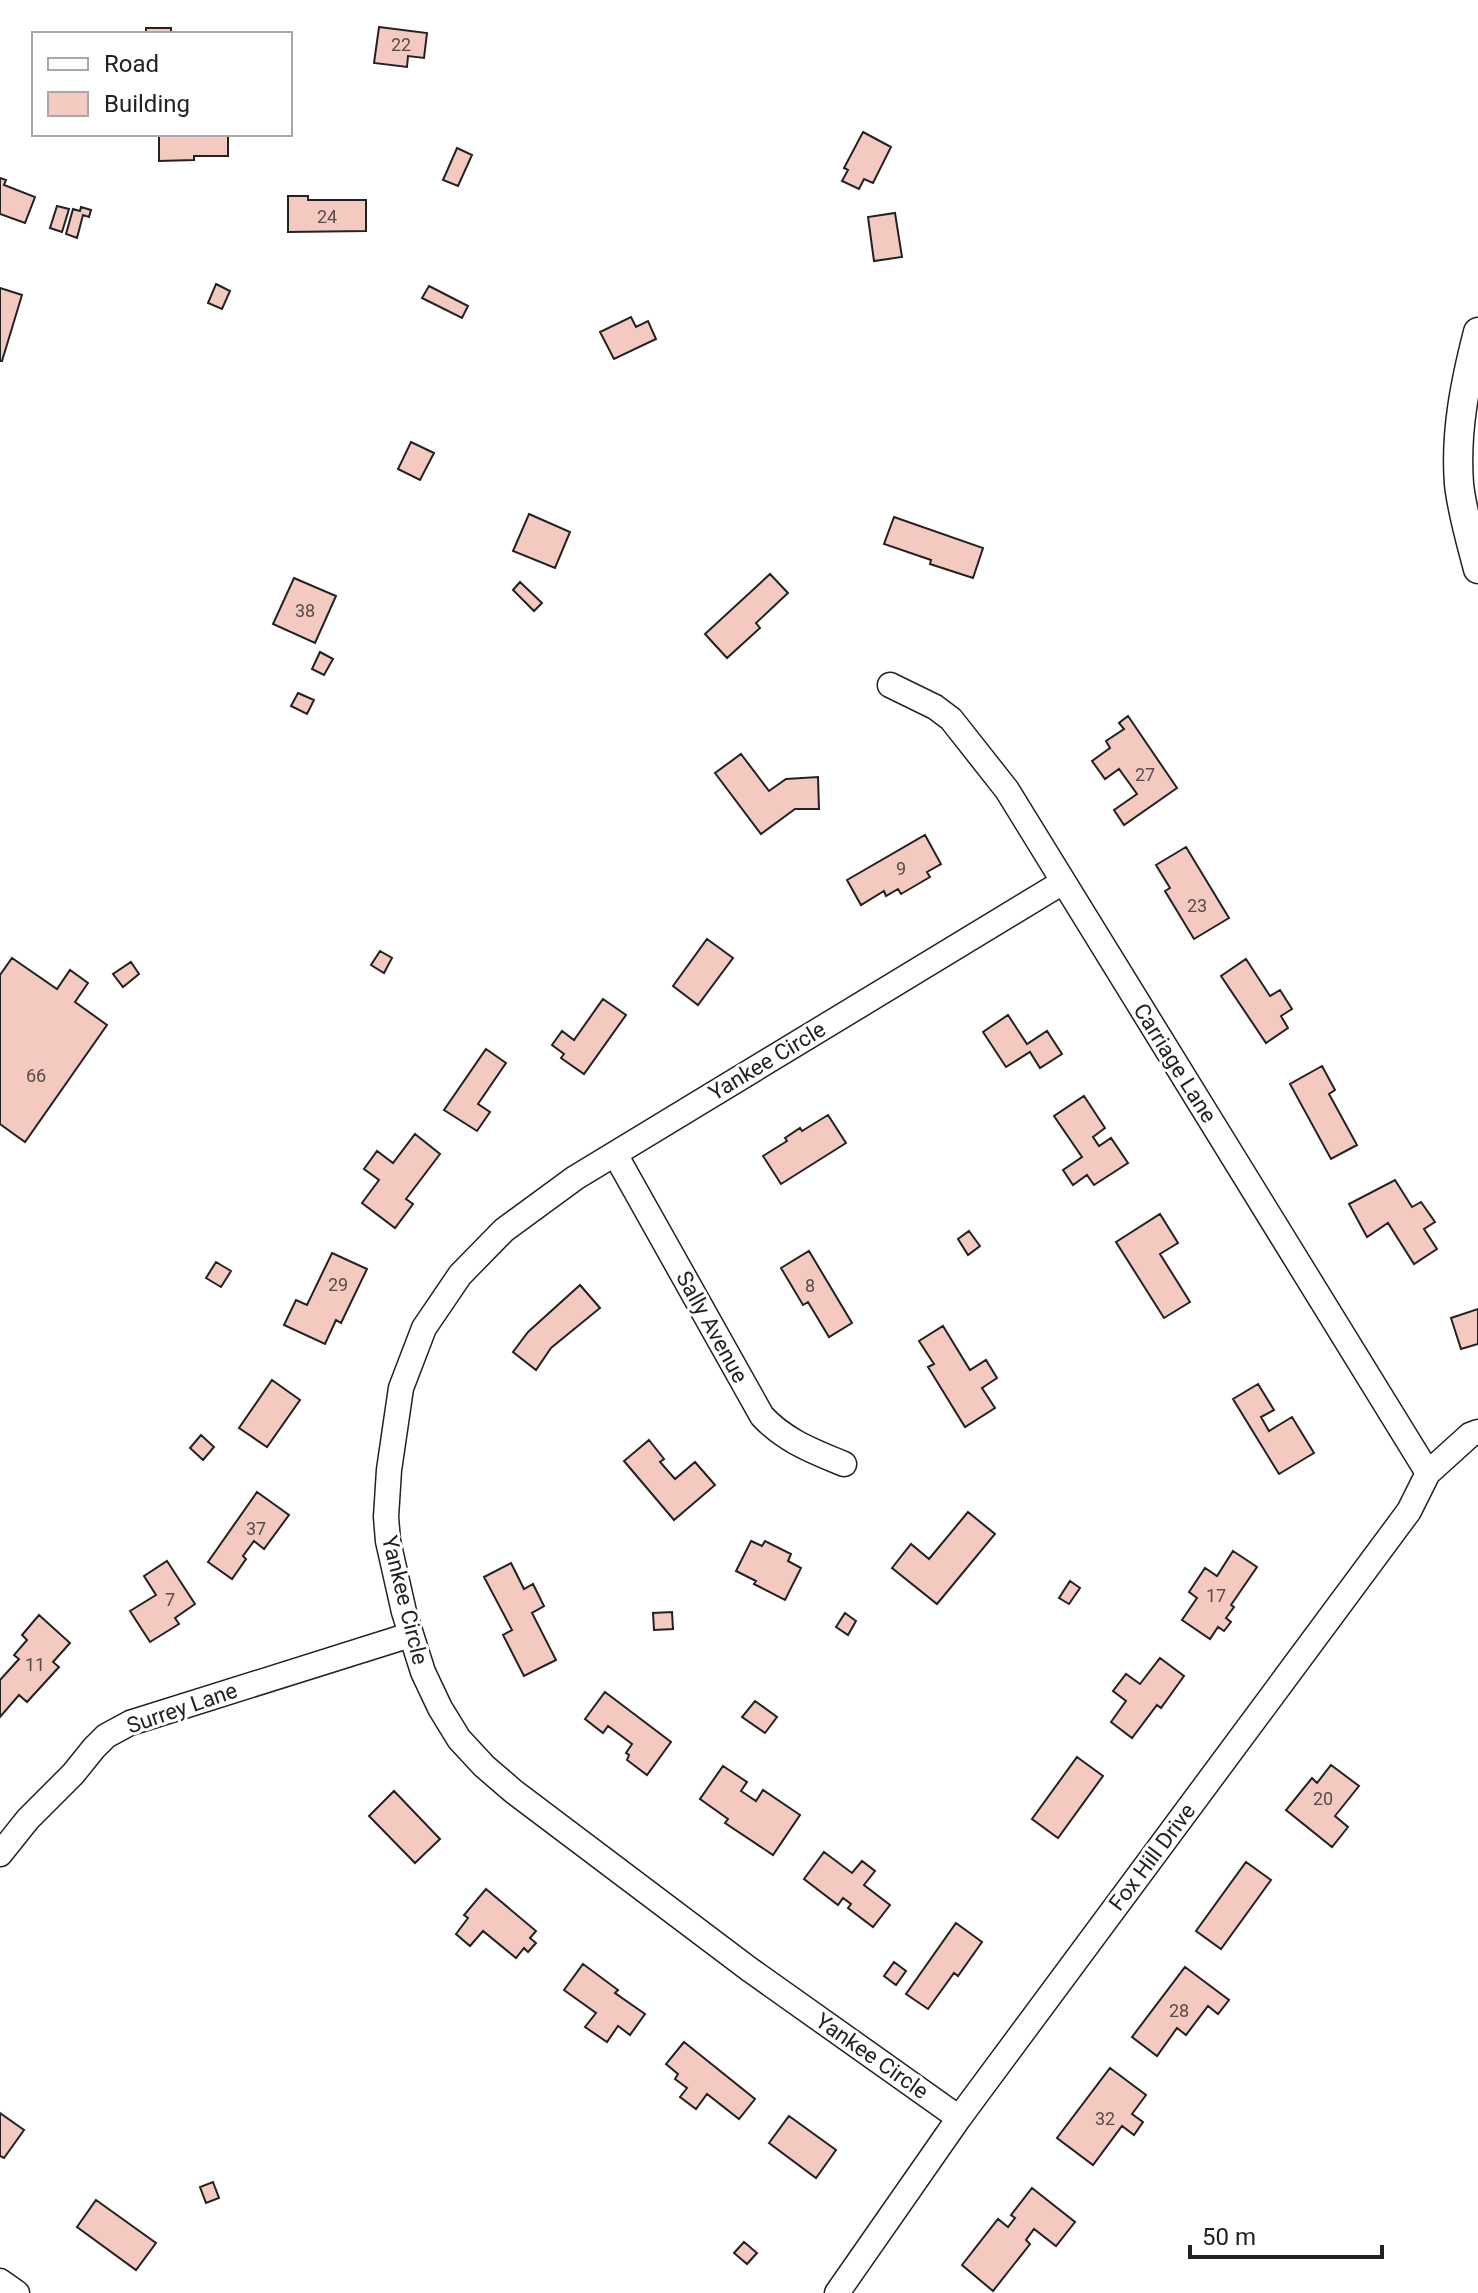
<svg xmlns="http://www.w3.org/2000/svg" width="1478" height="2293" viewBox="0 0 1478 2293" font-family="Roboto,sans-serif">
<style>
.building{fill:#f3c9c0;stroke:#222;stroke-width:2}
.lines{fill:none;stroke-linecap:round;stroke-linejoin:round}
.minor-casing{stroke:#222;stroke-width:27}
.tertiary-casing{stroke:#222;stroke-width:31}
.minor{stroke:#fff;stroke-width:24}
.tertiary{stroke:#fff;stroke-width:28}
.labels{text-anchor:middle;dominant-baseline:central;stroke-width:6;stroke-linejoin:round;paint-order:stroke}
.number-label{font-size:18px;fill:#564c4a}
.street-label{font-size:22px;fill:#222;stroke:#fff}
</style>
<rect width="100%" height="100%" fill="#fff"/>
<path class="building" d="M379 27 427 33 424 58 408 56 407 67 374 63Z
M146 28H171V34H146Z
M863 132 891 147 873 183 864 179 859 189 842 181 848 170 844 168Z
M159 134H228V156H194V160L159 161Z
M457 148 472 155 458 186 443 180Z
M0 178 6 180 4 185 35 197 25 223 0 214Z
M288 196H308V200H366V231L288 232Z
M57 206 69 209 62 232 50 228Z
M81 207 91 210 89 217 83 215 77 238 66 234 73 209 80 211Z
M895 213 902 257 874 261 868 217Z
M216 284 230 291 222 309 208 303Z
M429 286 468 306 462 318 422 298Z
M0 288 22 295 2 361H0Z
M631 317 636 327 648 321 656 339 614 359 600 332Z
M411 442 434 453 420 480 398 469Z
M529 514 570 532 555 568 513 551Z
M894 517 983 548 973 578 930 564 931 560 884 544Z
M770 574 788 593 756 623 760 628 727 658 705 634Z
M294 578 336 596 315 643 273 624Z
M520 582 542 603 534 611 513 590Z
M320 652 333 659 324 675 312 669Z
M298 693 314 700 307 714 291 706Z
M1128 716 1177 788 1124 825 1114 810 1137 794 1119 769 1105 779 1092 761 1110 748 1106 741 1124 729 1119 723Z
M741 754 769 791 786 779 818 777 819 809H795L761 834 715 773Z
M925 835 941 864 927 872 930 877 901 894 898 889 886 896 884 891 861 905 847 880Z
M1186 847 1229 918 1194 939 1165 891 1170 888 1156 865Z
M707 939 733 958 698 1005 673 986Z
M380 951 392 958 384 973 371 965Z
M12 958 57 989 70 970 88 983 75 1002 107 1025 25 1142 0 1124V975Z
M1246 959 1270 996 1280 990 1292 1009 1281 1016 1288 1028 1266 1043 1221 976Z
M131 962 139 974 123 987 113 974Z
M603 999 626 1015 584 1074 561 1058 564 1054 552 1045 562 1031 574 1040Z
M1008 1015 1027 1044 1047 1031 1062 1054 1040 1068 1030 1052 1006 1067 983 1032Z
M486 1049 506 1063 478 1104 490 1112 477 1131 444 1110Z
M1322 1066 1335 1090 1329 1094 1357 1145 1331 1159 1290 1084Z
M1084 1096 1105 1128 1093 1137 1099 1146 1111 1138 1128 1163 1094 1185 1087 1175 1073 1185 1063 1170 1082 1157 1054 1116Z
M828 1115 846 1143 781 1184 763 1156 787 1141 785 1138 800 1128 802 1131Z
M415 1134 440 1154 406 1199 413 1204 395 1228 362 1203 379 1180 364 1169 377 1151 393 1163Z
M1395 1180 1412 1207 1421 1202 1435 1222 1424 1229 1437 1249 1414 1264 1388 1223 1367 1237 1349 1204Z
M1160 1214 1178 1243 1160 1254 1190 1302 1164 1318 1116 1242Z
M969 1231 980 1246 968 1255 958 1239Z
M809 1251 852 1323 829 1337 808 1302 803 1305 781 1268Z
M332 1253 367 1269 341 1323 336 1320 325 1344 284 1325 296 1300 307 1305Z
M216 1262 231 1271 221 1287 206 1278Z
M580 1285 600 1308 551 1348 536 1370 513 1352 528 1332Z
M1478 1309V1344L1461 1349 1451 1318Z
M943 1326 970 1370 986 1360 997 1378 982 1388 995 1408 965 1427 928 1367 934 1364 919 1341Z
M272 1380 300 1400 267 1447 239 1428Z
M1258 1384 1274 1410 1261 1417 1269 1431 1292 1417 1314 1453 1279 1474 1233 1399Z
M201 1435 214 1447 203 1460 190 1448Z
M649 1440 664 1459 660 1462 675 1479 695 1462 715 1485 674 1520 624 1461Z
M257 1492 289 1515 264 1549 254 1541 243 1556 246 1559 232 1579 208 1562Z
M968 1512 995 1534 937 1604 892 1568 911 1544 929 1559Z
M751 1541 762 1546 765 1541 791 1554 788 1561 801 1568 785 1600 754 1584 756 1581 736 1571Z
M1233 1551 1257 1567 1231 1605 1234 1607 1226 1618 1231 1622 1224 1631 1218 1627 1210 1639 1182 1620 1197 1598 1189 1592 1205 1568 1217 1576Z
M167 1561 195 1604 175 1618 179 1624 150 1642 130 1611 156 1595 144 1576Z
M511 1563 524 1589 533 1584 544 1606 532 1613 556 1660 524 1676 503 1635 512 1630 484 1577Z
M1070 1581 1080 1588 1069 1604 1059 1598Z
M672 1612 673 1629 654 1630 653 1613Z
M845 1613 856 1621 848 1635 836 1627Z
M39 1615 70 1643 53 1662 59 1667 27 1702 19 1695 0 1717V1680L19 1659 14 1655 27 1640 22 1635Z
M1160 1658 1184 1676 1161 1708 1157 1705 1132 1738 1111 1722 1126 1701 1113 1691 1126 1674 1140 1684Z
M605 1692 671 1742 647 1775 627 1760 629 1755 626 1753 632 1744 608 1726 603 1733 585 1719Z
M755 1701 777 1717 765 1733 742 1717Z
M1077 1757 1103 1776 1058 1838 1032 1819Z
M1331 1765 1359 1786 1335 1816 1348 1827 1332 1847 1286 1810 1312 1778 1317 1783Z
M723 1766 747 1782 741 1791 756 1801 763 1790 800 1815 773 1855 725 1823 728 1819 700 1799Z
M394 1791 440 1839 415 1863 369 1816Z
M824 1852 852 1873 862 1861 875 1871 864 1885 890 1905 873 1927 848 1908 851 1904 843 1898 838 1905 804 1879Z
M1246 1862 1271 1880 1221 1949 1196 1931Z
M486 1889 536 1931 530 1938 536 1943 528 1952 524 1948 516 1958 483 1931 470 1946 456 1934 468 1918 464 1915Z
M956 1923 982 1942 958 1976 954 1973 928 2009 906 1994Z
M894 1962 906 1971 896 1985 884 1976Z
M583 1964 618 1990 615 1993 645 2014 630 2035 618 2026 607 2042 585 2027 596 2013 564 1990Z
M1185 1967 1229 2000 1218 2014 1208 2006 1186 2035 1177 2028 1157 2056 1132 2037Z
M684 2042 755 2099 739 2119 707 2094 696 2109 680 2097 687 2088 675 2079 678 2074 666 2064Z
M1110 2068 1146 2095 1132 2114 1143 2122 1134 2135 1122 2126 1093 2165 1057 2138Z
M0 2113 24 2130 4 2158 0 2156Z
M789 2116 836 2150 816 2178 769 2143Z
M213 2182 219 2198 206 2203 200 2187Z
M1032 2188 1075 2222 1056 2246 1034 2229 1026 2240 1030 2244 993 2291 962 2265 998 2219 1008 2227 1015 2218 1011 2215Z
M96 2200 156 2243 136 2270 77 2227Z
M744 2242 757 2253 747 2264 734 2253Z"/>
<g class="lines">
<defs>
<path id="minor" d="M890 685 935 707 951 719 1007 790 1428 1473
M615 1154 762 1416C785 1441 813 1451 844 1464
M0 1854 28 1819 73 1774 94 1748 106 1736 130 1723 410 1635
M959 2118 749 1969 513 1791 484 1766 459 1739 440 1708 423 1672 404 1612 388 1541 386 1517 389 1470 401 1388 424 1328 460 1275 504 1230 575 1178 1063 882
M0 2281 17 2293
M837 2293 959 2118 1409 1511 1428 1473 1470 1435 1478 1432"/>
<path id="tertiary" d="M1478 332C1465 383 1455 432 1459 484 1462 512 1471 542 1478 569"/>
</defs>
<use href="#minor" class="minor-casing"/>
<use href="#tertiary" class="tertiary-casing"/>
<use href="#minor" class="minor"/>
<use href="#tertiary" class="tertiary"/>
</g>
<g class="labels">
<g class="number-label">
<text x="401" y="44">22</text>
<text x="327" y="216">24</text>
<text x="305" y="610">38</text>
<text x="1145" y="774">27</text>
<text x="901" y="868">9</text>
<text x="1197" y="905">23</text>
<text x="36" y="1075">66</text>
<text x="338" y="1284">29</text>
<text x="810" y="1285">8</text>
<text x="256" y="1528">37</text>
<text x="1216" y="1595">17</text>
<text x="170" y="1599">7</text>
<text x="35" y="1664">11</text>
<text x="1323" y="1798">20</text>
<text x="1179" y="2010">28</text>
<text x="1105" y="2118">32</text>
</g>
<g class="street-label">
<text transform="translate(767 1061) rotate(-31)">Yankee Circle</text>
<text transform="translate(1175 1063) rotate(58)">Carriage Lane</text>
<text transform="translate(712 1327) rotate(61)">Sally Avenue</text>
<text transform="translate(405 1600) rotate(76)">Yankee Circle</text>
<text transform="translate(182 1708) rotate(-19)">Surrey Lane</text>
<text transform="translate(1152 1857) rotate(-53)">Fox Hill Drive</text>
<text transform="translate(872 2056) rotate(35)">Yankee Circle</text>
</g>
</g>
<rect x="32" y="32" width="260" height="104" fill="#ffffff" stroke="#a7a7a7" stroke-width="2"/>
<rect x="48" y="58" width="40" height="12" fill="#ffffff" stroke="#a7a7a7" stroke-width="2"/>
<text x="104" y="72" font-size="24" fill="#222222">Road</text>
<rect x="48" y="92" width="40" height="24" fill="#f3c9c0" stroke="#a7a7a7" stroke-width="2"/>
<text x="104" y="112" font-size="24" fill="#222222">Building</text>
<path d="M1190 2245v12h192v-12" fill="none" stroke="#222222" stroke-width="4"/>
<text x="1202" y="2245" font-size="24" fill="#222222" stroke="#ffffff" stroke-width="6" paint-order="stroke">50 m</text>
</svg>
